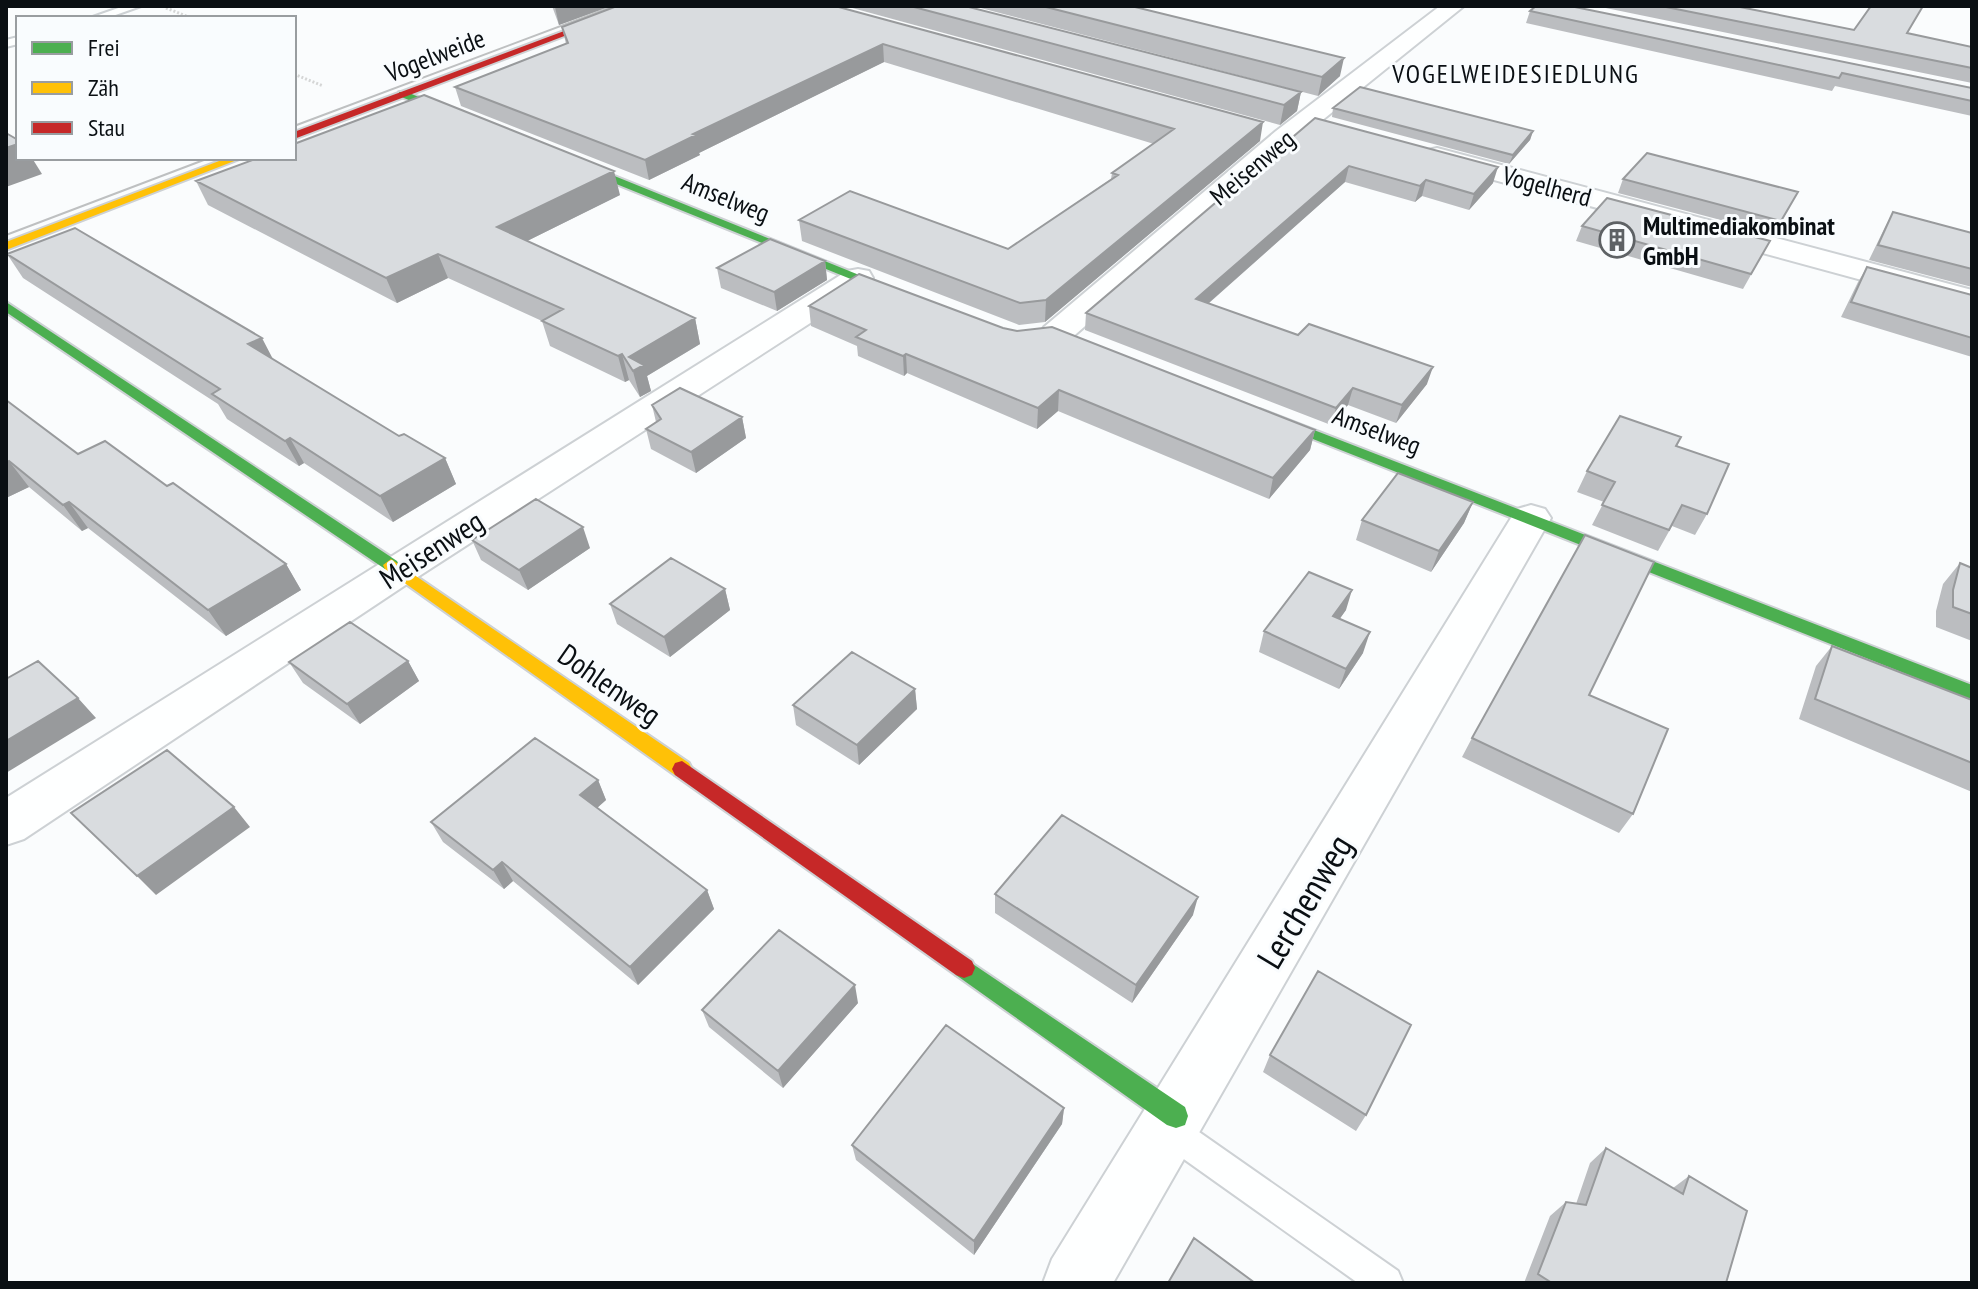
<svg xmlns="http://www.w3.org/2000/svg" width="1978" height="1289" viewBox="0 0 1978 1289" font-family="'PT Sans Narrow',sans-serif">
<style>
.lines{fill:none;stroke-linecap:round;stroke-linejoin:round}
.lane-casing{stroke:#cdd1d4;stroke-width:4}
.street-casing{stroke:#cdd1d4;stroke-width:4}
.fast-casing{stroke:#cdd1d4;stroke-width:4}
.slow-casing{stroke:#cdd1d4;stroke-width:4}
.jam-casing{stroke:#cdd1d4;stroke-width:4}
.path{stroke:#d5d6d6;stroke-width:3;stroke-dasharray:2 2;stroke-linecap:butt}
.lane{fill:#feffff;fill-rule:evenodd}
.street{fill:#feffff;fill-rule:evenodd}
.fast{fill:#4caf50;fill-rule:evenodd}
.slow{fill:#ffc107;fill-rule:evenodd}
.jam{fill:#c62828;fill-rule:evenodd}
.tram{stroke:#bec0c1;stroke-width:2}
.wall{fill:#bbbdc0}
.shaded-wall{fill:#989a9c}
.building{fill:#d9dcdf;stroke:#989a9c;stroke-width:2}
.labels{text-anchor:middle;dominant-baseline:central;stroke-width:6;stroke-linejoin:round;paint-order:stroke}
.far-street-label{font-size:26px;fill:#0a0f13;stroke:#f9fcfe}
.far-neighbourhood-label{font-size:26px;letter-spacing:2px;fill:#0a0f13;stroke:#f9fcfe}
.far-poi-label{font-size:26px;font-weight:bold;fill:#0a0f13;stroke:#f9fcfe;text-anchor:start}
.street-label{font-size:30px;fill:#0a0f13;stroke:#f9fcfe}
.near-street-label{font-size:36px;fill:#0a0f13;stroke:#f9fcfe}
</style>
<rect width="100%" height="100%" fill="#fafcfd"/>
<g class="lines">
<defs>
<path id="lane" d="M124 6H141L107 18H90Z
M18 37V44L6 47V40Z
M1168 1114 1179 1118 1398 1271 1403 1283H1358L1157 1140 1153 1129 1157 1118Z"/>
<path id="street" d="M1440 6H1464L1294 143 1068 341 1056 344 1044 341 1040 334 1044 327 1276 131Z
M1437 148 1972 290V310L1428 162 1424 156 1428 150Z
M858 269 869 271 873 278 869 285 413 580 24 839 6 845V798L847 271Z
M1531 505 1545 509 1551 518 1113 1283H1043L1052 1259 1511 518 1517 509Z"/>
<path id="fast" d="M399 92H407L477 122 468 124 399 96Z
M557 156H565L916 298 905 301 557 160Z
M6 302 397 561 399 565 397 569H385L6 312Z
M1260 409 1972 685V700L1255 416 1253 413Z
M964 958 1185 1107 1188 1116 1185 1125 1176 1128 1167 1125 956 975 953 968 956 961Z"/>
<path id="slow" d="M227 158H242L6 250V242Z
M391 559 689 763 692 769 689 775 682 777 675 775 385 569 383 565Z"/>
<path id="jam" d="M631 6H643L294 139V132Z
M682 761 972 961 975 968 972 975 964 978 956 975 675 775 672 769 675 763Z"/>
</defs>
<use href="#lane" class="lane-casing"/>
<use href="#street" class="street-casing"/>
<use href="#fast" class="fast-casing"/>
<use href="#slow" class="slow-casing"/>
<use href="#jam" class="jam-casing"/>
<path class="path" d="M166 8 191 18
M294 74 323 86"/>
<use href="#lane" class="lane"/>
<use href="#street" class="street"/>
<use href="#fast" class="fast"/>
<use href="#slow" class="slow"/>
<use href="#jam" class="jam"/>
<path class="tram" d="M294 126 614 6
M6 235 209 158"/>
</g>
<path class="wall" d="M552 6H611L559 25Z
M835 6 1260 141 1045 322 1019 325 802 241 799 220 1008 249 1111 179 1112 173 1154 144 884 62 699 153 700 155 649 180 461 106 455 87 566 44 562 27Z
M845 6H965L1301 92 1297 111 1280 125Z
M973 6H1131L1340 76 1318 96Z
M1596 6H1735L1854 30 1907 33 1972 47V83Z
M1530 11 1972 88V116L1835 86 1832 91 1526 23Z
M1333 108 1533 131 1530 140 1509 164 1332 117Z
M1315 118 1493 183 1469 210 1422 196 1415 202 1345 182 1208 304 1427 384 1396 423 1348 405 1331 425 1085 330 1086 313Z
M1623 179 1798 192 1774 234 1618 193Z
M196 181 620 195 527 241 695 318 700 344 647 376 651 391 640 397 629 380 625 382 550 346 542 321 448 278 397 303 208 205Z
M1893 212 1972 233V287L1869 260 1885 227Z
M1582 226 1770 241 1743 289 1576 241Z
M7 254 273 360 399 436 445 458 456 484 393 522 304 463 299 466 227 419 218 404 23 278Z
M825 261 827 280 777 311 721 288 717 268Z
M1867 267 1972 295V357L1841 317 1858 282Z
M809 306 1003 328 1315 430 1310 450 1269 499 1058 411 1037 429 907 373 904 376 858 356 857 346 811 326Z
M6 400 78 454 167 486 286 564 301 590 226 636 88 528 82 531 29 487 6 498Z
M652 405 742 417 746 438 696 473 651 449 646 429 656 422Z
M1681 437 1677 446 1707 514 1695 535 1672 526 1658 551 1592 525 1604 502 1577 492 1587 471Z
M1473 502 1464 523 1431 572 1356 540 1362 520Z
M472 540 590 548 528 590 481 560Z
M1960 563 1972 568V641L1936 627V611L1943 584Z
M725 589 730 610 670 657 617 624 610 604Z
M1346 610 1339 619 1363 653 1339 689 1259 652 1264 631Z
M1832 646 1972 700V792L1799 719 1816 666Z
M408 661 419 681 360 724 303 683 289 662Z
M915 689 917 709 859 765 796 725 793 705Z
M1589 695 1633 814 1619 833 1462 757 1472 738Z
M598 780 606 800 597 808 707 890 714 909 638 985 513 881 504 889 443 842 431 822Z
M995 894 1193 915 1132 1003 995 913Z
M858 1003 783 1088 709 1027 702 1010Z
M1270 1055 1366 1115 1356 1131 1263 1072Z
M1064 1108 1062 1124 974 1255 856 1160 852 1145Z
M1606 1148 1673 1188 1689 1176 1726 1283H1524L1550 1216 1566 1202 1576 1204 1590 1163Z"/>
<path class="shaded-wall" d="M558 6H611L559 25 555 7Z
M883 44 884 62 699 153 700 155 649 180 645 160 693 134Z
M1344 58 1340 76 1318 96 1322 77Z
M1301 92 1297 111 1280 125 1284 105Z
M1263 122 1260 141 1045 322 1046 300Z
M1533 131 1530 140 1509 164 1513 155Z
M18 144V158H32L42 174 6 187V148Z
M1349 166 1345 182 1194 316 1196 299Z
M1498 167 1493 183 1469 210 1474 194Z
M614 171 620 195 505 252 497 227Z
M1426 180 1422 196 1415 202 1420 186Z
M438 254 448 278 397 303 386 278Z
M825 261 827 280 777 311 774 292Z
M695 318 700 344 647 376 651 391 640 397 629 357Z
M262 338 275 363 248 344Z
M622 354 629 380 625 382 618 356Z
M906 354 907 373 904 376 903 356Z
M1433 367 1427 384 1396 423 1402 405Z
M1353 388 1348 405 1331 425 1336 408Z
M1059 390 1058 411 1037 429 1038 408Z
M742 417 746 438 696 473 691 452Z
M1315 430 1310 450 1269 499 1273 478Z
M290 438 304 463 299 466 285 441Z
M445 458 456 484 393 522 380 496Z
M9 461 29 487 6 498V463Z
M69 502 88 528 82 531 63 505Z
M1473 502 1464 523 1431 572 1439 551Z
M583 527 590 548 528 590 519 570Z
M286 564 301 590 226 636 208 610Z
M725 589 730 610 670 657 664 637Z
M1352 590 1346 610 1327 637 1333 616Z
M1370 632 1363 653 1339 689 1346 669Z
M408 661 419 681 360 724 347 704Z
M915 689 917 709 859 765 857 745Z
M78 698 96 718 6 773V741Z
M598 780 606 800 589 815 580 795Z
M234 807 250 827 156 895 137 876Z
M502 862 513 881 504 889 493 870Z
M707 890 714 909 638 985 630 967Z
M1198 897 1193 915 1132 1003 1136 985Z
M855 985 858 1003 783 1088 778 1071Z
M1064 1108 1062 1124 974 1255V1241Z"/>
<path class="building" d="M617 6H835L1263 122 1046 300 1020 303 799 220 850 191 1008 249 1118 175 1112 173 1174 129 883 44 693 134 696 135 645 160 455 87 568 43 562 27Z
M910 6H965L1301 92 1284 105Z
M1042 6H1131L1344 58 1322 77Z
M1536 6H1570L1972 88V101L1842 73 1839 78 1530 11Z
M1661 6H1735L1854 30 1871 6H1923L1907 33 1972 47V68Z
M1360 87 1533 131 1513 155 1333 108Z
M424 95 614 171 497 227 695 318 629 357 644 365 633 371 622 354 618 356 542 321 563 309 438 254 386 278 196 181 258 158H294V144Z
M1315 118 1498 167 1474 194 1426 180 1420 186 1349 166 1196 299 1298 335 1309 324 1433 367 1402 405 1353 388 1336 408 1086 313Z
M6 133 18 140V144L6 148Z
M1647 153 1798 192 1781 221 1623 179Z
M1607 198 1770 241 1751 274 1582 226Z
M1893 212 1972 233V269L1878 245Z
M75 228 262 338 248 344 399 436 404 434 445 458 380 496 290 438 285 441 212 394 220 389 7 254Z
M770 239 825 261 774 292 717 268Z
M1867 267 1972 295V338L1851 302Z
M859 274 1003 328 1017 331 1052 327 1315 430 1273 478 1059 390 1038 408 906 354 903 356 856 337 866 330 809 306Z
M680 388 742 417 691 452 646 429 661 419 652 405Z
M6 400 78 454 105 441 167 486 173 483 286 564 208 610 69 502 63 505 9 461 6 463Z
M1620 416 1681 437 1676 446 1729 464 1707 514 1682 505 1669 530 1602 505 1615 482 1587 471Z
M1398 473 1473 502 1439 551 1362 520Z
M536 499 583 527 519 570 472 540Z
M1585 535 1654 562 1589 695 1668 729 1633 814 1472 738Z
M671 558 725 589 664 637 610 604Z
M1960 563 1972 568V614L1953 607V590Z
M1309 572 1352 590 1333 616 1370 632 1346 669 1264 631Z
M350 622 408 661 347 704 289 662Z
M1832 646 1972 700V763L1815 699Z
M852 652 915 689 857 745 793 705Z
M38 661 78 698 6 741V679Z
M535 738 598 780 580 795 707 890 630 967 502 862 493 870 431 822Z
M167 750 234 807 137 876 71 813Z
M1062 815 1198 897 1136 985 995 894Z
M779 930 855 985 778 1071 702 1010Z
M1318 971 1411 1025 1366 1115 1270 1055Z
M946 1025 1064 1108 974 1241 852 1145Z
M1606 1148 1683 1194 1689 1176 1747 1211 1726 1283H1552L1538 1274 1566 1202 1586 1205Z
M1194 1238 1255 1283H1168Z"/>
<defs>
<symbol id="building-ring" viewBox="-11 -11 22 22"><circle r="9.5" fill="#f9fcfe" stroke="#5e6265" stroke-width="1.5"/><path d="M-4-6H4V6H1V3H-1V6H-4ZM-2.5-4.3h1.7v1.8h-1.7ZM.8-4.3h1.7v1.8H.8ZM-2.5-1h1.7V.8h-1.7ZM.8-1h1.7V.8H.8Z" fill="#5e6265"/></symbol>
</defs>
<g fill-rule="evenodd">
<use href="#building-ring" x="1597" y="220" width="40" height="40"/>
</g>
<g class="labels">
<g class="far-street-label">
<text transform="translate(435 55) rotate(-21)">Vogelweide</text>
<text transform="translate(1252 167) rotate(-40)">Meisenweg</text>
<text transform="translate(1547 186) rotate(15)">Vogelherd</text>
<text transform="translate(726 197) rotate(22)">Amselweg</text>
<text transform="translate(1377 430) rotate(21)">Amselweg</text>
</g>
<g class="far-neighbourhood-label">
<text x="1516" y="73">VOGELWEIDESIEDLUNG</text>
</g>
<g class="far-poi-label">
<text x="1643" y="225">Multimediakombinat<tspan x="1643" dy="30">GmbH</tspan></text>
</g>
<g class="street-label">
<text transform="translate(431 549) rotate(-33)">Meisenweg</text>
<text transform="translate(610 684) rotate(35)">Dohlenweg</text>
</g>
<g class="near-street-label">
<text transform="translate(1304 901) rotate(-59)">Lerchenweg</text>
</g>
</g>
<rect width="1978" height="1289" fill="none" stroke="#0a0f13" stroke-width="16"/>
<rect x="16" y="16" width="280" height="144" fill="#f9fcfe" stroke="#999da0" stroke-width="2"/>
<rect x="32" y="42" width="40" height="12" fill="#4caf50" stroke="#999da0" stroke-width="2"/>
<text x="88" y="56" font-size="24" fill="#0a0f13">Frei</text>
<rect x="32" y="82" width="40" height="12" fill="#ffc107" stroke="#999da0" stroke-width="2"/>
<text x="88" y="96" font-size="24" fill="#0a0f13">Zäh</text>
<rect x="32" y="122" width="40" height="12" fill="#c62828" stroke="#999da0" stroke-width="2"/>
<text x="88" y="136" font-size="24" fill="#0a0f13">Stau</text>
</svg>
